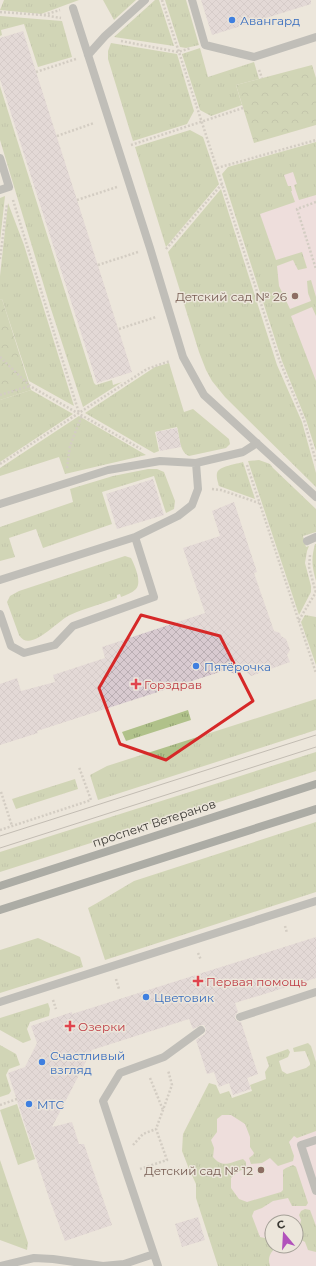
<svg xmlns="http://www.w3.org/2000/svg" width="316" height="1266" viewBox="0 0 316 1266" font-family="Montserrat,sans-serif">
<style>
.education{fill:#efd5dd;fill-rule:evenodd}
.grass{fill:url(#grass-tufts)}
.park{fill:url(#park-crowns)}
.building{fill:url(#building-cross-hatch)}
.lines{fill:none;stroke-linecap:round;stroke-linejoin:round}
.path{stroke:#b4afa6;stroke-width:2.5;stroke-dasharray:2 2;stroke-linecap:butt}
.lane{stroke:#898f8f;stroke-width:8}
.secondary{stroke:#5d6665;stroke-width:8}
.tram{stroke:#8f8b83;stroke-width:1}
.marked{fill:none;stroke:#d62828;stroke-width:3;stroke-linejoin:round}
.shop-dot{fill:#3f7fe0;stroke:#ece6db;stroke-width:1.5}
.education-dot{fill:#8d6e63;stroke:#ece6db;stroke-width:1.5}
.health-dot{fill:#e0444e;stroke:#ece6db;stroke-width:1.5}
.labels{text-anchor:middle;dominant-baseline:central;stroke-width:3;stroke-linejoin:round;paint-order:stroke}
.shop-label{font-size:12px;fill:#366cbe;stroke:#ece6db;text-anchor:start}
.education-label{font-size:12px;fill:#785e54;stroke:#ece6db;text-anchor:end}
.health-label{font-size:12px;fill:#be3a42;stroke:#ece6db;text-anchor:start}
.street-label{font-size:12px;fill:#3b3934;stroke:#ece6db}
</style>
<defs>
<pattern id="grass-tufts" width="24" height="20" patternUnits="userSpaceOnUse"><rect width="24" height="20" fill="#b0c18a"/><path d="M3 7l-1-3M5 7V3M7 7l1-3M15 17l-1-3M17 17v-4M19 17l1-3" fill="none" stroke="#909e72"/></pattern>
<pattern id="park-crowns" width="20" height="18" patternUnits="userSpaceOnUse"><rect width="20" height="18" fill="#b0c18a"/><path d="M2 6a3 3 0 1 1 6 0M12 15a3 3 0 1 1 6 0" fill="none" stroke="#909e72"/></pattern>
<pattern id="building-cross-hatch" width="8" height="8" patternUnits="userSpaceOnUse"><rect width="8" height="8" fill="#d8cad0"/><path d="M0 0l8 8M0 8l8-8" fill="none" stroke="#baaeb3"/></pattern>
</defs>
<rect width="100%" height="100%" fill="#ece6db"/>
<path class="education" d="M316 144V424L232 168Z
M316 1078V1266H240L189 1119ZM272 1222H296V1246H272Z"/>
<path class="grass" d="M4 0H79L41 14 0 10Z
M103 0H136L114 20Z
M155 0H159L174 46 114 37Z
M165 0H186L199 45 186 48 180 47Z
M0 16 62 21 72 57 38 67 24 24 1 30 2 35 0 36Z
M111 43 177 54 194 111 187 124 133 141 108 59V51Z
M200 48 208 77 254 62 259 79 236 85 242 105 211 116 200 110 182 54Z
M0 86 94 383 96 385 112 380 113 385 122 382 83 407 50 306 0 140Z
M190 130 203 137 219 184 166 247 135 147Z
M316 142V195L299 200 294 185 297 184 293 172 284 175 288 186H291L292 191H291L295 202 260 214 276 260 302 252 307 268 298 270 293 260 277 266 279 286 290 309 311 301 308 293 307 281 311 280 316 297V316L312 307 291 316 316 381V451L306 420 282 361 222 174 228 167Z
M221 189 277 365 302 422 316 473V487L225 397 212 381 206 370 199 352 168 252Z
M5 196 0 241V198Z
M8 203 24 245 74 406 29 381 2 299 0 300V276Z
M169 363 184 412 193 409 229 439 230 444 226 448 189 456C179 452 180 436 177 427L155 432 159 451 154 453 85 413 155 367Z
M31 390 73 414 0 462V400Z
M79 416 146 455 65 474 59 457 0 476V468Z
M259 460 270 464 273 468 316 509V532L303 536 306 547 309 546 307 551 305 563 311 586V592L299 615 248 461Z
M243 462 255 499 219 486C218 482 216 477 217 473 219 466 237 464 243 462Z
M148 469H157L164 472 175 501 174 509 166 513 154 476 102 492 112 524 43 548 36 529 9 538 15 557 0 561V527L73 502 70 489 113 476Z
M315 544H316V581C312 566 311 559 315 544Z
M125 556 131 558C135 566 142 582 136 589 132 593 126 595 121 597L120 594 117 595V598C102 604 85 608 70 615 58 620 30 654 19 635L7 602 10 596 19 591Z
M305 615 316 617V665L301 622Z
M316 699V730L98 800 90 775 107 766Z
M188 710 191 720 126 741 122 732Z
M316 752V771L0 872V852Z
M75 779 78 789 16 809 12 799Z
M316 822V892L105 960 88 908 97 903 134 881Z
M38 938 80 957 83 967 0 993V950Z
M48 1003 50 1009 49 1016 30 1022 27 1029 31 1040 23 1043 0 1030V1018Z
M308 1043 311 1046 316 1062V1131L297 1138 294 1136 289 1142 294 1156 293 1161 278 1166 270 1158 262 1163 251 1164 249 1158 253 1155 254 1153 250 1147V1137L245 1124 231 1115H222L217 1119V1132L211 1140 214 1148 213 1157C223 1169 231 1162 243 1159L246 1162V1166L244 1169 237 1172 231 1178V1188L239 1199 247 1202 281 1192 283 1190V1170L286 1168 293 1165 296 1167 308 1203 306 1206H292L288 1198 273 1201 262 1208 254 1211 252 1216 260 1237 269 1239 272 1238V1246H278C271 1251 267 1257 270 1266H218L196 1198V1184L189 1169 182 1151 183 1134 209 1083 216 1085 220 1094 229 1091 232 1098 252 1091 250 1085 266 1079 265 1072 269 1066 266 1057 288 1049 290 1052 288 1057 279 1061 282 1071 287 1074 306 1068 310 1065V1063L305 1051 294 1052 293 1048Z
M0 1045 16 1054 20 1065 9 1069 6 1075 11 1091 9 1094 0 1097Z
M17 1104 35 1159 18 1165 0 1110Z
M0 1160 28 1243 27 1250 0 1240Z
M305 1209 310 1210 316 1226V1252L308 1250 305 1242 299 1239 296 1240V1229L300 1225 301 1220 299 1215 301 1211Z"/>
<path class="park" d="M312 65 316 78V125L254 143 236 85Z
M2 299 31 390 0 400V300Z"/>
<path class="building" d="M201 0H311V4L212 35Z
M23 31 132 372 97 383 0 79V38Z
M177 428 181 447 160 451 156 432Z
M153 479 164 515 117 529 106 494Z
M234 502 257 572 254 573 274 631 280 633 281 636 286 639 290 650 287 655 290 662 251 676 245 671 235 674 226 670 37 731 38 733 0 745V684L17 678 21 691 55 682 53 675 105 658 102 647 205 613 183 548 220 536 212 511Z
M316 937V978L235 1003 238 1012 236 1014 235 1018 237 1021 241 1022 258 1074 247 1078 251 1089 233 1095 229 1083 219 1087 214 1072 207 1074 196 1040 205 1034 206 1029 204 1025H201L193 1029 189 1019 92 1050 52 1127 72 1122 79 1144H84L112 1225 65 1241 49 1198 8 1073 25 1067 37 1043 31 1026 72 1012V1014Z
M198 1217 205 1240 182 1247 175 1224Z"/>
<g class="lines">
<path class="path" d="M162 0 279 359 304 420 316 461
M0 12 43 15 61 18
M44 15 60 10
M121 41 178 52 191 48
M259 70 262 78
M36 72 76 59
M57 136 94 123
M131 145 243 108
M217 168 316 140
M13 200 79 413
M77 200 117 187
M316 202 297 209 316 269
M166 249 222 184
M0 259 7 204
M98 265 138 252
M119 329 156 317
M0 357 30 386 141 449
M0 395 30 386
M0 464 147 369 170 361
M247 465 316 673
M67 468 70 446 82 415
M212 489 221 490 259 503
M310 555 309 567 316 593
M299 620 316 592
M1 792 12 826
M0 830 91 800 79 767
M285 926 287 933
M198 953 201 960
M116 979 119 989
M53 1000 56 1009
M150 1078 163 1110
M0 1105 17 1099
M133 1145 143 1134 156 1129
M140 1169 167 1160 156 1129 172 1085 168 1070"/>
<path class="lane" d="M192 0 205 45 254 57 316 37
M73 8 150 248 183 357 204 395 316 497
M88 55 105 36 145 0
M0 158 9 187 0 190
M0 504 108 470 160 461 196 463 243 452 257 443
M307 541 316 537
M0 580 135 537
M0 614 11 646 24 653 55 645 73 626 154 597 135 537 178 516 192 505 198 489 196 463
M0 1002 316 901
M240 1017 316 992
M316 1140 301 1145 316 1191
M0 1266 34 1258 53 1259 103 1266 124 1264 154 1254
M158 1266 127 1174 103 1101 120 1073 164 1057 201 1030"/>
<path class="secondary" d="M0 886 316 784
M0 910 316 809"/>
<path class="tram" d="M0 836 316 735
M0 848 316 747"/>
</g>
<path d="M0 0H316V1266H0ZM141 615 220 636 253 701 166 760 120 744 99 688Z" fill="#ece6db" fill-opacity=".55" fill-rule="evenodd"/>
<path class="marked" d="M141 615 220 636 253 701 166 760 120 744 99 688Z"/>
<g class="shop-dot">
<circle cx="232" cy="20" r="4"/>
<circle cx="196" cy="666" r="4"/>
<circle cx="146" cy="997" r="4"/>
<circle cx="42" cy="1062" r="4"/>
<circle cx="29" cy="1104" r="4"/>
</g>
<g class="education-dot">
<circle cx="295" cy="296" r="4"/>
<circle cx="261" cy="1170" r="4"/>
</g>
<g class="health-dot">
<path d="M134 678h4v4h4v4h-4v4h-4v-4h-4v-4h4z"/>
<path d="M196 975h4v4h4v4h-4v4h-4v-4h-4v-4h4z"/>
<path d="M68 1020h4v4h4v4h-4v4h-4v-4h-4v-4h4z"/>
</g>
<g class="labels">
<g class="shop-label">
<text x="240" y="20">Авангард</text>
<text x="204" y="666">Пятёрочка</text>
<text x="154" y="997">Цветовик</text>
<text x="50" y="1055">Счастливый<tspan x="50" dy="14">взгляд</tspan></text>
<text x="37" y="1104">МТС</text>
</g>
<g class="education-label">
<text x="287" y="296">Детский сад № 26</text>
<text x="253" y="1170">Детский сад № 12</text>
</g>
<g class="health-label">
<text x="144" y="684">Горздрав</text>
<text x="206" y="981">Первая помощь</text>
<text x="78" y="1026">Озерки</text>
</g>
<g class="street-label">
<text transform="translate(154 823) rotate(-18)">проспект Ветеранов</text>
</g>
</g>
<g transform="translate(284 1234) rotate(342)"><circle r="19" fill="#ece6db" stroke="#a5a198"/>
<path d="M0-3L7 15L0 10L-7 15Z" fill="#b152bb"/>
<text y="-6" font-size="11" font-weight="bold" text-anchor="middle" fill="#3b3934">С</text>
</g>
</svg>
